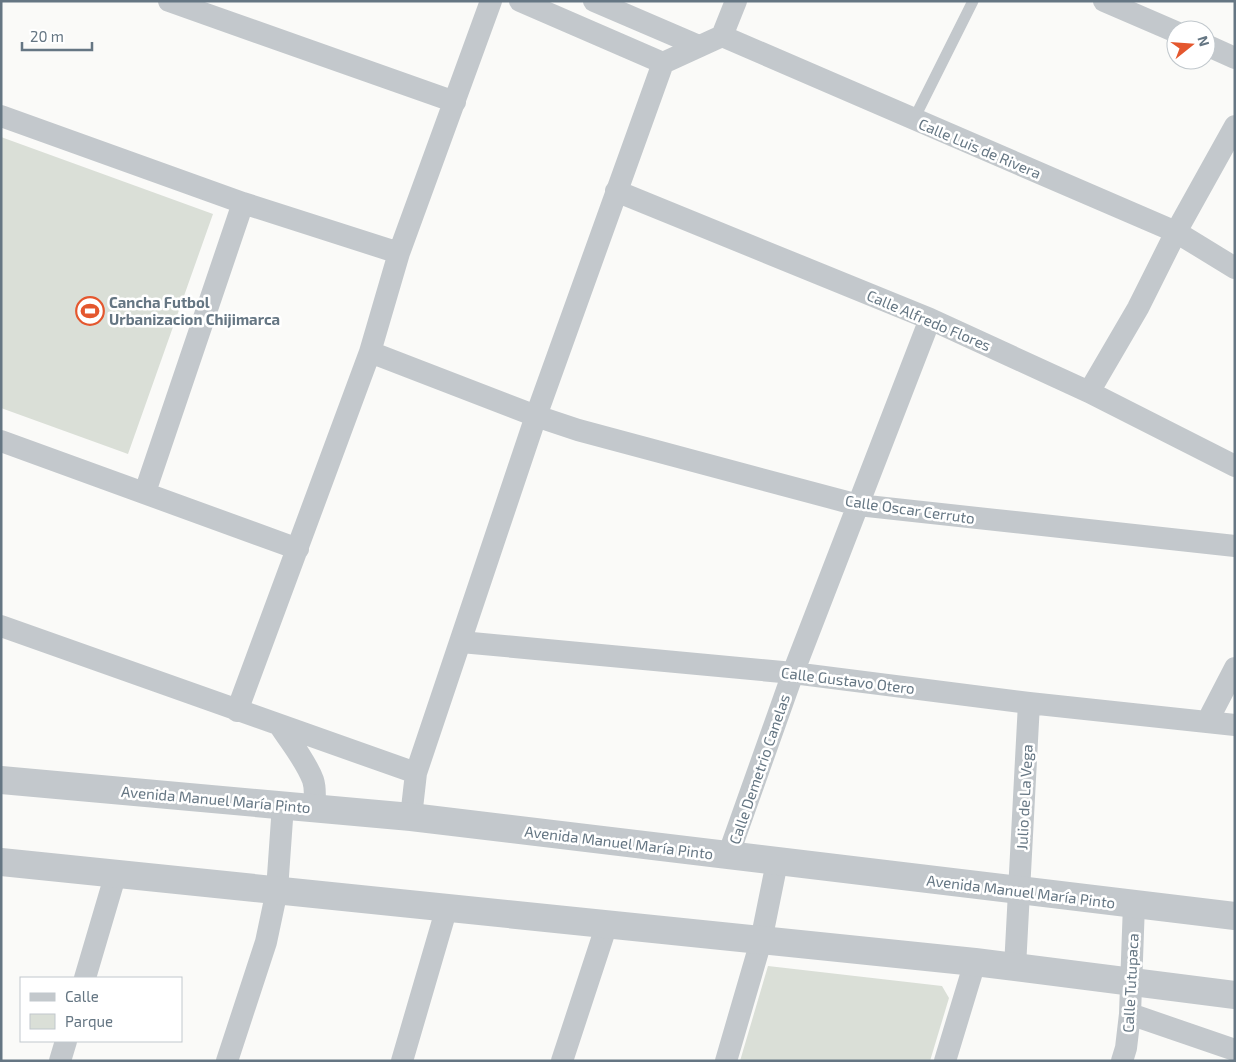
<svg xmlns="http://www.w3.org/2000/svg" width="1236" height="1062" viewBox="0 0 1236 1062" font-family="'Exo 2',sans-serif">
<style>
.green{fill:#dadfd7}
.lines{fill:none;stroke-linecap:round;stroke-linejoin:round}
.service{stroke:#c3c8cc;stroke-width:11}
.minor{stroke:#c3c8cc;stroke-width:22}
.tertiary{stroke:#c3c8cc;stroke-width:28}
.labels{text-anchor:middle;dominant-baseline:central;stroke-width:5;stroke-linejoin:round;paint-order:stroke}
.street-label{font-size:15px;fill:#657683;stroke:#fff}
.poi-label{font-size:15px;font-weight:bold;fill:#657683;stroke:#fff;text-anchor:start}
</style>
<rect width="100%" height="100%" fill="#fafaf8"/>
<path class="green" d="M1 137 213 214 128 454 1 408Z
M768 966 942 986 949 998 930 1061H740Z"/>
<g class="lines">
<path class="service" d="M914 119 973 1"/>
<path class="minor" d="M169 1 455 102
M520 1 663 63
M594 1 699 46
M1104 1 1176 32
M722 36 1176 232 1235 268
M1206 45 1235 58
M1 116 243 203 399 253
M616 191 930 319 1089 392 1235 466
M370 352 536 416 578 430 858 505 1235 546
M1089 392 1138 308 1176 232 1235 126
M1 441 298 549
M145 492 243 203
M1 626 416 773
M461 642 793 673 1029 703 1235 725
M237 711 370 352 399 253 491 1
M1207 722 1235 668
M280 726C291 743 306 761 313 780 316 789 315 799 314 808
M411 817 416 773 536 416 663 63 722 36 736 1
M728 856 793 673 930 319
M1015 967 1029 703
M85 978 116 873
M1130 1014 1235 1050
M60 1061 66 1041
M227 1061 266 942 277 890 283 805
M402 1061 447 907
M562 1061 607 924
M726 1061 761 941 777 862
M945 1061 975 962
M1122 1061 1126 1048 1130 1014 1134 904"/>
<path class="tertiary" d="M1 780 411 817 1235 916
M1 862 975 962 1235 995"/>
</g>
<defs>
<symbol id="stadium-ring" viewBox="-11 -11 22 22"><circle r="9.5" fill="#fff" stroke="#e4572e" stroke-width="1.5"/><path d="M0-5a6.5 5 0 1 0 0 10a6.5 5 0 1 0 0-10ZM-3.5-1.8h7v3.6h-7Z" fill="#e4572e"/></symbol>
</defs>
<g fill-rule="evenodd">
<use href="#stadium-ring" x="74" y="295" width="32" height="32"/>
</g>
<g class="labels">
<g class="street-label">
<text transform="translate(980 148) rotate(23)">Calle Luis de Rivera</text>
<text transform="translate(929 320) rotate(23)">Calle Alfredo Flores</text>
<text transform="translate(910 509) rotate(8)">Calle Oscar Cerruto</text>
<text transform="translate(848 680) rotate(7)">Calle Gustavo Otero</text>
<text transform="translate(759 769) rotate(-71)">Calle Demetrio Canelas</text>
<text transform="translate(1024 797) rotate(-87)">Julio de La Vega</text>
<text transform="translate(216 799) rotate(5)">Avenida Manuel María Pinto</text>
<text transform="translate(619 842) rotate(7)">Avenida Manuel María Pinto</text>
<text transform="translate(1021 891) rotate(7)">Avenida Manuel María Pinto</text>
<text transform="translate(1130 983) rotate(-87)">Calle Tutupaca</text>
</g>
<g class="poi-label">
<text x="109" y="302">Cancha Futbol<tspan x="109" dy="17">Urbanizacion Chijimarca</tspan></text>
</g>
</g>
<rect width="1236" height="1062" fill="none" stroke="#657683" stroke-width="5"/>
<rect x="20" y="977" width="162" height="65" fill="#ffffff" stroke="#c1c8cd"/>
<rect x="30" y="993" width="25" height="8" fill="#c3c8cc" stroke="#c1c8cd"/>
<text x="65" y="1002" font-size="15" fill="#657683">Calle</text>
<rect x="30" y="1014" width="25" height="15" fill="#dadfd7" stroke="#c1c8cd"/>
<text x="65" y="1027" font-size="15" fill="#657683">Parque</text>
<g transform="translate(1191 45) rotate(73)"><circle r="24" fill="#ffffff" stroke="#c1c8cd"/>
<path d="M0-4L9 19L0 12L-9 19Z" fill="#e4572e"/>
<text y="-8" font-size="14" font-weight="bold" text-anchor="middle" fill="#657683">N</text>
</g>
<path d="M22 42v8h70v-8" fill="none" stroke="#657683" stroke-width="2.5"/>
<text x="30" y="42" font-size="15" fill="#657683" stroke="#ffffff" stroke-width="4" paint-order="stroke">20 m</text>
</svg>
